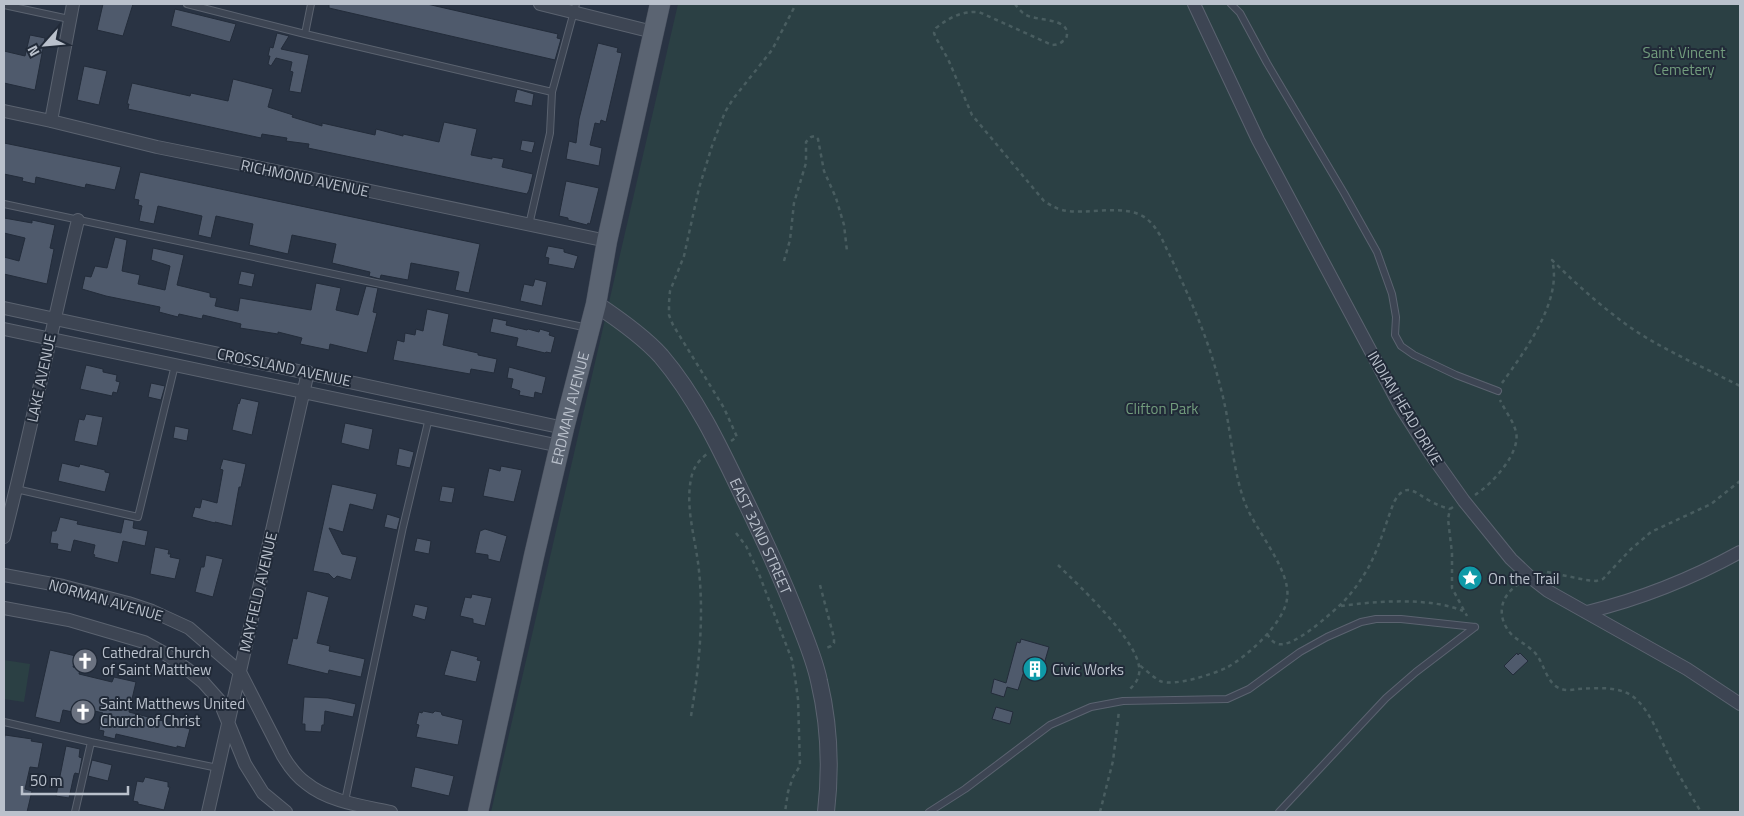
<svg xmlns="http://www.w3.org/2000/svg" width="1744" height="816" viewBox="0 0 1744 816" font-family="'Titillium Web',sans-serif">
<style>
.green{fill:#2b4044}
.building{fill:#4f5a6c;stroke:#232c3a}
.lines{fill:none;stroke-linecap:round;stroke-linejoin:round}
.service-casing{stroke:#5b6370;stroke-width:8}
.minor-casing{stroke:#5b6370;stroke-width:14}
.tertiary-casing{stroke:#5b6370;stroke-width:18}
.primary-casing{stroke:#474e5c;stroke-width:21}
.path{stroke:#495d60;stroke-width:2.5;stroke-dasharray:4 4;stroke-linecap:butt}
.service{stroke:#3d4553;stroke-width:6}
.minor{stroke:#3d4553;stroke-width:12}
.tertiary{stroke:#3d4553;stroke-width:16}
.primary{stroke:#5b6472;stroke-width:20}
.labels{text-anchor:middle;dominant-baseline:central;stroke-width:4;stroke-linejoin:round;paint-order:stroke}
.park-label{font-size:15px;fill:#729c7d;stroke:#212a38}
.street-label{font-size:15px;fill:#bac1cc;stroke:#212a38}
.poi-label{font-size:15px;fill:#bac1cc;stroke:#212a38;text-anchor:start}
</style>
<rect width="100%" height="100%" fill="#293343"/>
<path class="green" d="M678 4H1740V812H491Z
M4 660 30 664 24 702 4 699Z"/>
<path class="building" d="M103 4H133L123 36 97 30Z
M329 4H427L558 34 557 38 561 39 555 60 329 8Z
M175 9 236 24 230 42 171 26Z
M277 33 289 36 281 49 309 55 301 93 289 91 293 72 290 71 292 62 276 58 271 66 268 64 270 56H268L270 47 273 48Z
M30 35 45 38 35 90 4 83V51L25 56Z
M598 43 618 48 617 52 622 53 606 122 601 120 600 124 595 123 590 145 602 148 599 166 566 159 569 141 576 143 579 119Z
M84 66 107 71 99 105 77 100Z
M233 79 273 89 268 107 293 115 292 117 322 126V123L375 135 376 129 403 136V134L439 142 444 122 477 129 471 155 492 159V157L504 159 502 167 533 174 529 190 527 194 308 148 309 144 286 141 287 138 262 134 261 138 128 109 129 104H127L132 83 190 96 191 93 228 101Z
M517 89 534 94 532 106 514 102Z
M522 140 535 142 532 153 520 150Z
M4 143 121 167 115 190 86 184 85 188 36 177 35 184 22 181 23 178 4 174Z
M140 172 480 244 469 293 455 290 459 272 411 263 408 280 381 275 380 279 369 276 370 272 332 263 336 244 292 235 288 254 249 245 253 224 216 216 211 238 198 235 202 216 158 206 154 224 139 221 142 206 138 205 139 200 134 199Z
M566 181 599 188 590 224 588 223 587 225 568 220V218L559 216Z
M4 218 32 223V220L55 225 50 248 54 249 47 284 4 274V257L19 261 25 238 4 233Z
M115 237 127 240 122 271 140 275 138 284 165 290 170 266 151 260 153 248 184 255 177 285 210 293V297L217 298 215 306 238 311 240 298 311 310 316 283 341 288 336 310 358 315 366 286 378 288 373 312 377 313 367 353 330 344 329 350 300 344 302 338 278 332V334L240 328 241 324 237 323 203 315 202 319 179 314 178 317 159 312 160 307 106 296 82 289 85 276 91 277 95 266 107 268Z
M548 246 564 249V252L578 256 574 269 548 264 549 258 545 257Z
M241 271 255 274 252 287 238 284Z
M535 279 547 282 542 306 520 301 524 284 533 286Z
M427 309 449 314 443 345 478 353V355L497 359 494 373 471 369 470 374 393 360 397 340 404 342 405 333 415 335 416 329 423 331Z
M493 318 507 321 506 325 527 330 528 329 539 332 540 329 550 332 549 335 555 337 551 353 546 352 545 353 516 346 518 338 490 332Z
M86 365 103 369V372L117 375 116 381 120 382 117 393 113 392 112 396 80 389Z
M509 367 546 377 542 394 535 392 534 398 519 395 520 391 511 388 513 379 507 378Z
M151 383 165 386 161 400 148 397Z
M241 398 259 402 252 435 232 430 238 403 239 404Z
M86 414 103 417 97 446 74 441 79 419 84 420Z
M345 423 373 429 369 450 341 443Z
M175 426 189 429 187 441 173 438Z
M399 448 414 452 410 468 396 465Z
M223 459 246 464 241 487H239L232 526 215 522V523L192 517 195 507 200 508 202 499 217 503 223 470 220 469Z
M62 463 79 467 80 464 105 470V472L110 473 105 492 58 481Z
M501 466 522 470 514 502 483 496 489 468 500 471Z
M332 484 377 494 373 510 350 504 343 532 329 528 342 554 357 557 351 580 337 576 334 579 329 574 313 571Z
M442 486 455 488 452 503 439 501Z
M387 514 400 518 397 530 384 527Z
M60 517 78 521 77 524 121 533 124 519 134 521 133 528 148 531 145 546 123 541 118 563 94 557 95 555 93 554 95 545 74 540 71 552 57 549 58 544 50 543 52 531H56Z
M485 529 507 536 500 562 488 559V555L475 553 480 531Z
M417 538 431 541 429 554 414 551Z
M155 547 169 550 168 554H171L170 557 180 559 175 579 150 574Z
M206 555 223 559 213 597 195 592 201 567H204Z
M307 591 329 597 317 643 330 646 329 651 365 659 361 677 329 670 328 674 287 664 293 638 297 639Z
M472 594 492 598 485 626 473 623V619L460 616 465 597 471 598Z
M415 604 428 607 425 620 412 616Z
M1021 639 1049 647 1042 671 1038 670 1037 671 1025 668 1018 690 1007 687 1004 697 991 693 994 679 1006 683 1017 642 1020 643Z
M50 650 76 656 73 667 80 669 79 674 112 682 114 677 136 682 129 712 171 723 172 719 183 722 182 727 190 729 185 748 177 746V748L116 734 115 739 103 736 104 731 99 730 103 713 74 706 73 712 63 710 60 723 35 717Z
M451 650 478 657 477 660 481 661 476 682 444 675Z
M1517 653 1518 655 1520 653 1528 661 1513 675 1504 666Z
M304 697 328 698 356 704 353 717 325 711 324 725H322L321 732 305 731V724H302Z
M996 707 1013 712 1010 724 992 719Z
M423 711 433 713 435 711 441 712 442 715 463 720 458 745 416 737 419 725 416 724 419 712 422 713Z
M5 735 32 739 31 741 43 743 38 768 30 767 25 789 32 791 27 812H4V741Z
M66 746 80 749 79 757 82 758 79 774 75 773 74 775 69 798 56 796Z
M92 760 112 765 108 781 88 776Z
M415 767 454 776 449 796 411 787Z
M145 777 168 782V787H170L164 810 138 804V802L133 801 137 781 143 782Z"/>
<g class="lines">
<defs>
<path id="service" d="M187 4 305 34 552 92 576 4
M1231 4 1240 13 1267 63 1344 193 1377 252 1392 294 1396 317 1395 335 1401 346 1414 355 1456 375 1498 391
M4 5 69 19
M305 34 311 4
M4 204 588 328
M529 225 550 133 552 92
M16 489 138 517 175 365
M4 722 91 742 75 812
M91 742 218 768
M345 801 403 527 429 418
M929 812 965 789 1050 725 1091 707 1123 701 1227 699 1249 689 1300 652 1327 637 1361 622 1376 619H1401L1475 627
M1279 812 1386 698 1416 672 1475 627"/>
<path id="minor" d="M540 4 653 32
M1194 4 1258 140 1400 406 1430 453 1464 501 1511 559 1530 577 1548 591 1687 669 1740 704
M4 111 51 121 157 147 266 169 607 241
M51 121 73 4
M4 308 564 428
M4 329 560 446
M4 537C31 432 52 325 78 220
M4 575 63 586 128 603 152 611 189 628 240 672 283 756C289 766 296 776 306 783 329 802 363 806 391 812
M4 608 69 620 144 642 164 653 187 669 203 682 219 700 245 764 263 793 286 812
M1587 612C1641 599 1691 579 1740 552
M208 812 308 372"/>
<g id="tertiary">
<path id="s1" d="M596 304C617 318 644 337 661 356 696 397 720 448 743 496 764 539 784 582 801 627 808 645 815 662 819 681 829 723 831 769 826 812"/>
</g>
<g id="primary">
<path id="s2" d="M478 812 534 556 564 428 596 304 607 241 660 4"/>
</g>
</defs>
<use href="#service" class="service-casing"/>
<use href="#minor" class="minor-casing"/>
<use href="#tertiary" class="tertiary-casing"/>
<use href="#primary" class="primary-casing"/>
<path class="path" d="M1015 4C1018 8 1022 13 1026 15 1037 21 1068 18 1067 34 1067 37 1066 40 1063 41 1060 44 1056 45 1052 45L979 12C962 11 950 17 936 28L934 33 936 38 948 59 972 115 1044 201C1050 205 1055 208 1062 210 1085 216 1126 202 1147 219 1153 224 1157 230 1161 237 1181 279 1202 322 1215 367 1219 381 1223 396 1226 411 1232 442 1234 474 1245 503 1255 530 1292 571 1287 599 1284 623 1247 657 1226 668 1213 674 1174 687 1160 681 1153 677 1146 670 1139 665
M784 261 790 240 794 203 806 163V142L811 137 815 136 818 139 824 171 836 198 844 225 847 251
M1502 383C1525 351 1563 300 1552 260 1578 286 1604 309 1634 330 1668 352 1705 368 1740 386
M731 441 737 437 724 408 673 325 669 315V303L670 291 684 256 699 188 712 146 725 112 733 99 772 50 796 4
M1475 495C1492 484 1521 453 1516 432 1513 420 1505 411 1500 400
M1453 507 1450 509 1448 519 1452 553V588L1467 616
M736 533 746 546 759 574 792 660 795 677 798 699 800 766 793 777 788 792 785 812
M1058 565C1078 585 1145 646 1139 674 1138 681 1133 686 1129 690
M1547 572 1586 580 1596 581 1603 579 1630 550 1651 532 1711 504 1740 481
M1519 584C1499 596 1496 618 1512 635 1520 642 1529 646 1536 654 1544 664 1547 683 1559 688 1565 691 1572 690 1578 689 1599 688 1624 685 1639 702 1652 716 1659 736 1667 752 1677 773 1689 792 1701 812
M820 585 834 638V643L831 646 824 649
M1341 606C1377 601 1430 597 1463 611
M1267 634C1270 638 1273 643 1278 644 1293 648 1328 616 1339 606 1350 596 1359 583 1367 570 1379 549 1385 525 1394 502 1406 481 1414 492 1430 501 1437 505 1443 507 1450 509
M691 716C699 668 704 619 699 571 696 540 685 509 691 479 693 468 698 461 707 454
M1100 812 1113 761 1119 711"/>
<use href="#service" class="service"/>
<use href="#minor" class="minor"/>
<use href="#tertiary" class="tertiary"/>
<use href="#primary" class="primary"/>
</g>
<defs>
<symbol id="sight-disc" viewBox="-11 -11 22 22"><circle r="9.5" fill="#0f9aa8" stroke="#212a38"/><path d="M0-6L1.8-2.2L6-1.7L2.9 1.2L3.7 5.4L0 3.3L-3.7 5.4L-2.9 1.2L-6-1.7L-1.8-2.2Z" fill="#fff"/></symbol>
<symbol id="church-disc" viewBox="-11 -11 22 22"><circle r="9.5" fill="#6b7280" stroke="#212a38"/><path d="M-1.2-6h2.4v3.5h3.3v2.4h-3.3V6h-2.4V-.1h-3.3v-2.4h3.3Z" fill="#fff"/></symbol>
<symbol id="building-disc" viewBox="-11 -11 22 22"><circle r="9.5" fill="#0f9aa8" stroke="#212a38"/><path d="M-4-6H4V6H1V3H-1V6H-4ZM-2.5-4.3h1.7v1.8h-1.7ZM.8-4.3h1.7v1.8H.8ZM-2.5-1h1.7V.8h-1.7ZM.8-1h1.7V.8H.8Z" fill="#fff"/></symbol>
</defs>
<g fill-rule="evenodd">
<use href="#sight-disc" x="1456" y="564" width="28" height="28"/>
<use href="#church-disc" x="71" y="647" width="28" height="28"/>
<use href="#building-disc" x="1021" y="655" width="28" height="28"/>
<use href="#church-disc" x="69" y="698" width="28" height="28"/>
</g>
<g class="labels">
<g class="park-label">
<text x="1684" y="52">Saint Vincent<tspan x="1684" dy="17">Cemetery</tspan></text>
<text x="1162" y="408">Clifton Park</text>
</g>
<g class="street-label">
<text transform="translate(305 178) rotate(12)">RICHMOND AVENUE</text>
<text transform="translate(284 367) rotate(12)">CROSSLAND AVENUE</text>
<text transform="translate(41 378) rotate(-78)">LAKE AVENUE</text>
<text stroke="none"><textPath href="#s2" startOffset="414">ERDMAN AVENUE</textPath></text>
<text transform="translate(1405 408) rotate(59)">INDIAN HEAD DRIVE</text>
<text stroke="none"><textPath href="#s1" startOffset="290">EAST 32ND STREET</textPath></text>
<text transform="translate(258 592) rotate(-77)">MAYFIELD AVENUE</text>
<text transform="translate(106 600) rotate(16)">NORMAN AVENUE</text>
</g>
<g class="poi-label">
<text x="1488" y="578">On the Trail</text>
<text x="102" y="652">Cathedral Church<tspan x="102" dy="17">of Saint Matthew</tspan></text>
<text x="1052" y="669">Civic Works</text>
<text x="100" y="703">Saint Matthews United<tspan x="100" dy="17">Church of Christ</tspan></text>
</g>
</g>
<rect width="1744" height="816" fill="none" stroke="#bac1cc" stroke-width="10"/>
<g transform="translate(45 45) rotate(243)" stroke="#212a38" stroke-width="4" paint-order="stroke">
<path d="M0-4L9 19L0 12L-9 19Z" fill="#bac1cc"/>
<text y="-8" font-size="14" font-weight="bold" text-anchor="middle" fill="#bac1cc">N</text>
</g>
<path d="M22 786v8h106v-8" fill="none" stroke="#bac1cc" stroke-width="2.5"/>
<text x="30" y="786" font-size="15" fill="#bac1cc" stroke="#212a38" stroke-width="4" paint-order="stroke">50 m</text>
</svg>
